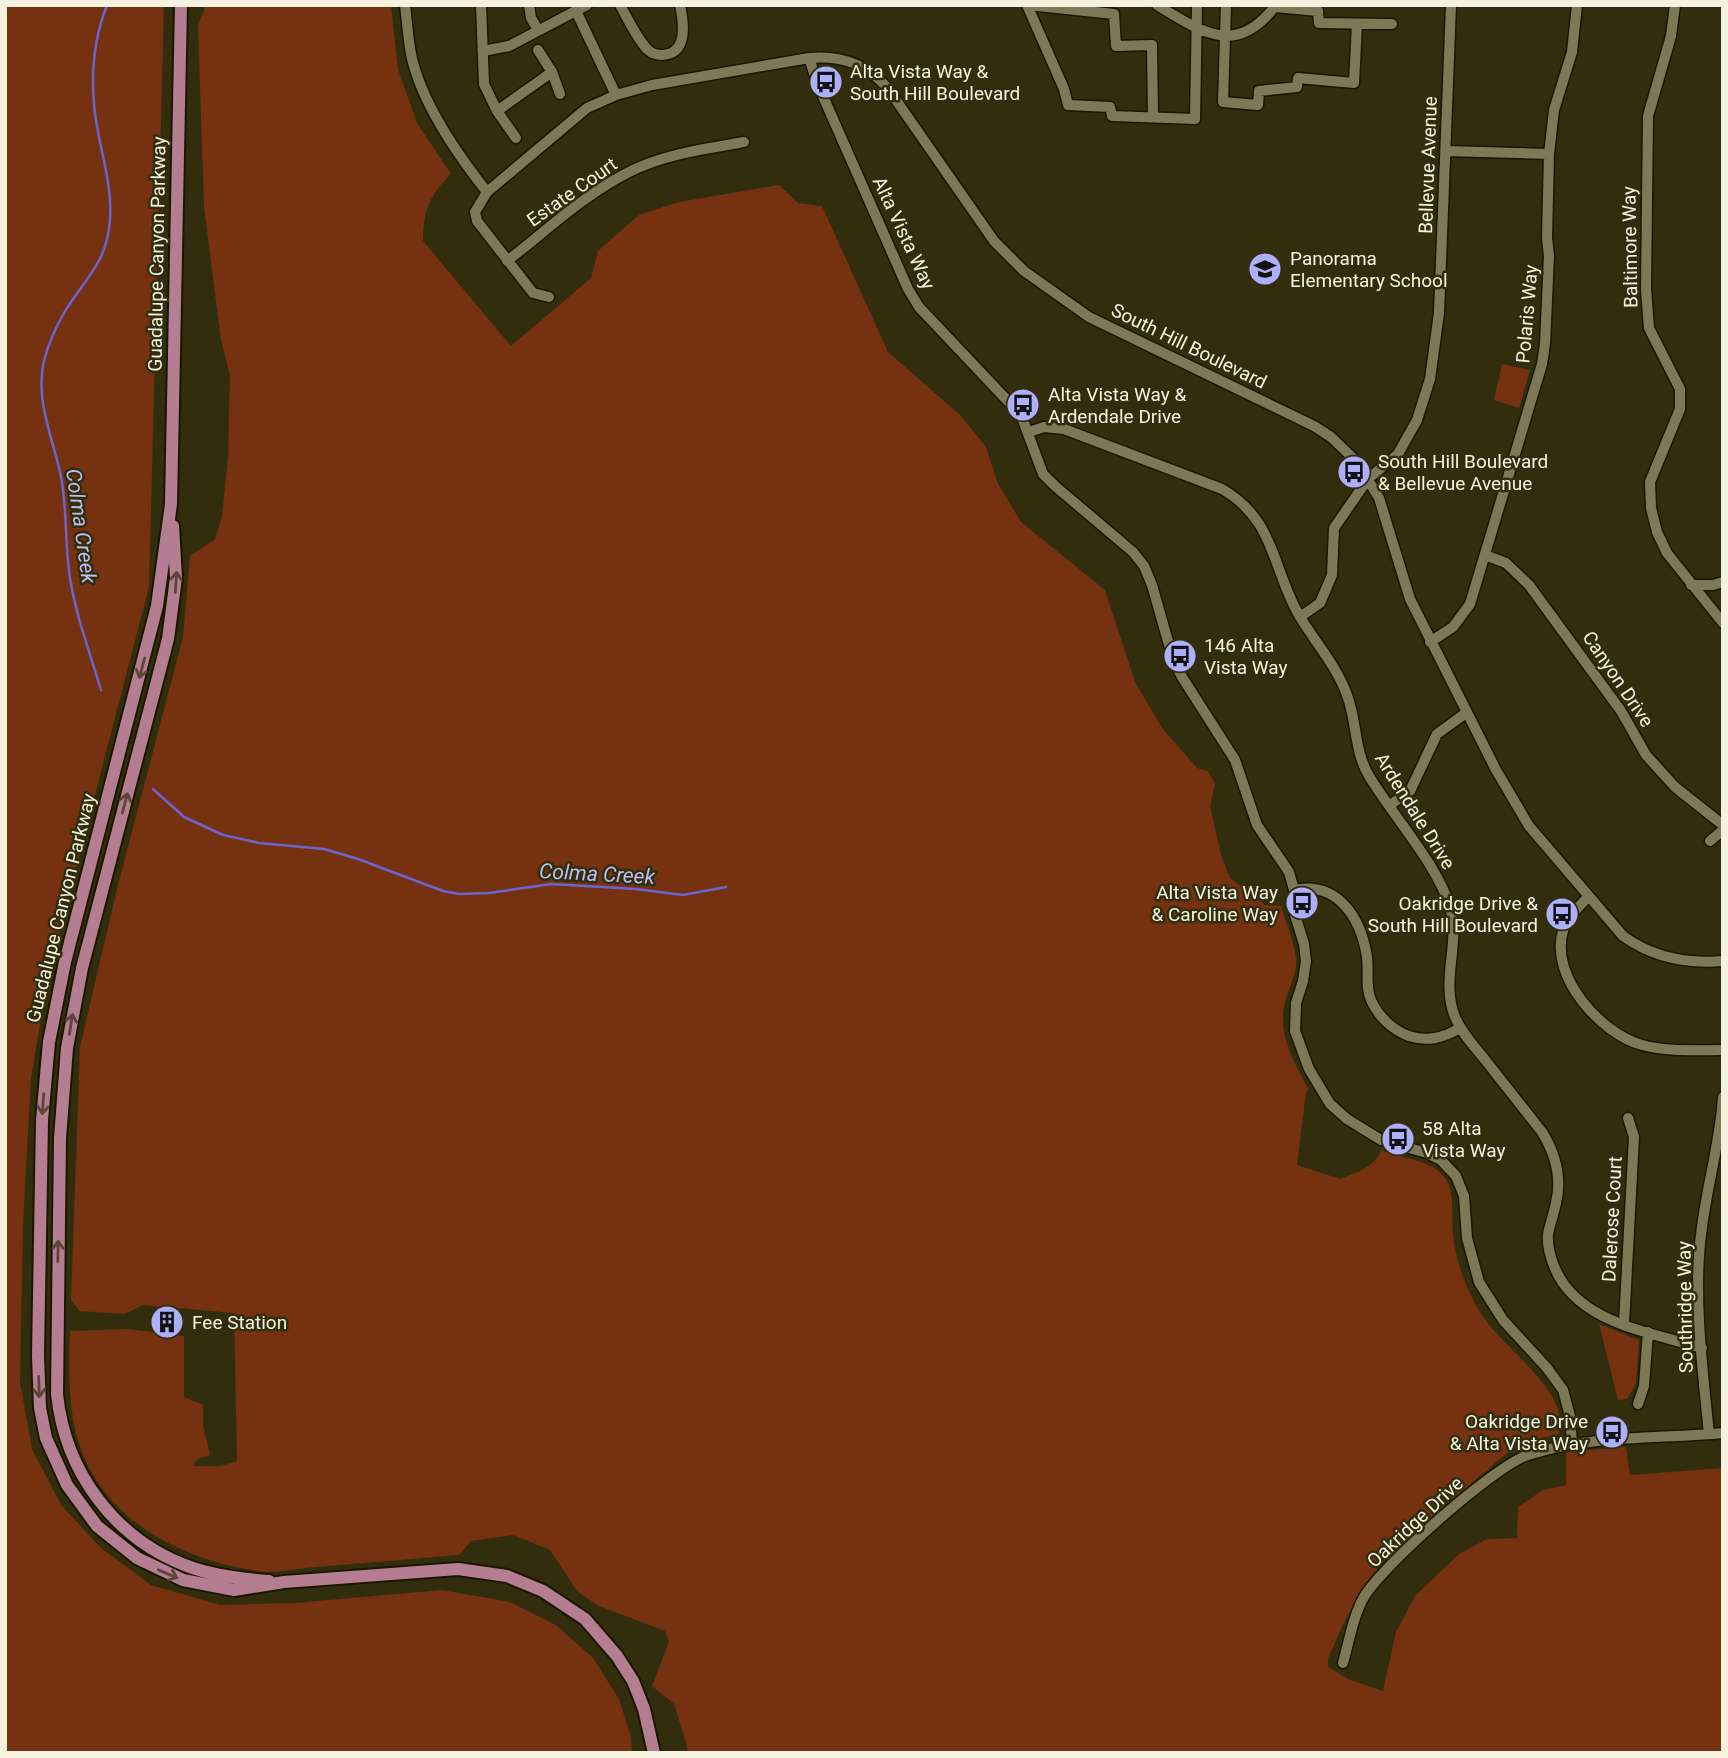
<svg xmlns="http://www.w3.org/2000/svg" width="1728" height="1758" viewBox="0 0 1728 1758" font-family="Roboto,sans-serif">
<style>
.green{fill:#753110}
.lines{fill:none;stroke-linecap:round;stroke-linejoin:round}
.stream{stroke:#6c65cf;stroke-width:2.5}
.minor-casing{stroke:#191601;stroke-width:13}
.major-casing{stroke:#191601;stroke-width:16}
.minor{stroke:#7d7957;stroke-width:10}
.major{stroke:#b57d91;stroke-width:12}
.oneway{stroke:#594635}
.labels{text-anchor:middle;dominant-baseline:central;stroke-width:5;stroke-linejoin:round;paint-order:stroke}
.poi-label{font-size:19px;fill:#f5f3e0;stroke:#322e0d;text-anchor:start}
.street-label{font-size:19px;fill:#f5f3e0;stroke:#322e0d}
.water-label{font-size:21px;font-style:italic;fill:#bbbdf3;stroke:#322e0d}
</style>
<rect width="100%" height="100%" fill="#322e0d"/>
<path class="green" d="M5 5H164L149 587 48 976 31 1078 23 1225 20 1382 32 1449 61 1505 101 1548 151 1585 220 1605 295 1603 442 1590 510 1602 556 1625 593 1658 619 1699 631 1737 632 1753H5Z
M206 5H391L398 69 417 123 451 174C430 195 423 210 423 241L511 346 591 278 598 251 639 215 679 202 779 185 798 203 822 206 888 352 960 415 986 447 998 484 1021 522 1105 590 1135 682 1162 728 1197 768 1208 771 1215 784 1210 806 1221 855 1230 878 1265 905 1281 906C1286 923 1294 941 1296 959 1297 975 1289 987 1285 1002 1277 1034 1294 1062 1309 1090L1306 1092 1297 1165 1340 1179C1355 1173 1376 1167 1381 1150 1402 1160 1434 1158 1447 1181 1455 1197 1451 1217 1453 1234 1456 1264 1467 1293 1484 1318 1503 1347 1574 1396 1558 1434L1526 1442 1508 1452 1389 1554C1359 1589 1346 1617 1328 1659V1667L1348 1679 1383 1691 1396 1632 1415 1596 1459 1554 1487 1539 1517 1538 1518 1507 1543 1490 1566 1485V1452L1626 1447 1630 1475 1723 1468V1753H687V1746L674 1704 652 1686 669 1642 665 1631 597 1605 577 1591 550 1550 513 1535 471 1541 459 1555C412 1559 364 1563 316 1567 298 1568 276 1574 258 1571 186 1561 109 1523 82 1452 67 1413 69 1371 70 1331L127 1329 184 1336V1397L203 1405V1425L210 1455 198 1459 192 1466H221L237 1461 234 1313 143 1305 125 1314 79 1311 71 1300 80 1047 117 889 183 637 190 556 215 539 222 517 228 457 230 375 221 340 204 207 198 26Z
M1502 364 1530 370 1519 408 1494 400Z
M1599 1324 1639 1340 1636 1384 1627 1399 1618 1400Z"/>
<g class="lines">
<path class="stream" d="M101 690C90 653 76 616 70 578 65 546 67 514 62 482 55 441 33 401 45 357 49 343 56 327 64 313 84 279 107 264 110 220 113 181 97 143 94 104 91 71 95 36 107 5
M153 789 184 817 223 835 259 843 324 849 358 859 443 891 459 894 489 893 551 884 636 889 683 895 726 887"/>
<defs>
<path id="minor" d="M405 5C407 21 408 38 411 54 421 103 457 154 487 192
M481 5 484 84 497 111 516 138
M529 5 531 18 538 30
M620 5C628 19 636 37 647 49 652 54 656 55 662 55 688 54 684 24 680 5
M1027 5 1064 89 1068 105 1110 107 1112 116 1195 119 1197 5
M1028 5 1114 14 1116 46 1152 45 1153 117
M1157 5C1202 32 1236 58 1276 5
M1226 5 1223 102 1258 105 1259 91 1297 87 1298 78 1354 83 1357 24
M1675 5 1671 36 1648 116 1646 289 1649 328 1680 389V409L1650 482 1651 508 1657 532 1667 553 1723 623
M1275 7 1318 11 1319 23 1392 24
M576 11 616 95
M538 50 552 72 560 94
M483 51 509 46 587 5
M809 58 818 85 908 289 919 307 1021 415 1043 474 1055 486 1133 552 1144 566 1152 585 1173 659 1182 677 1235 760 1257 825 1289 872 1294 890 1295 915 1304 944 1306 961 1303 981 1296 1003 1295 1031 1309 1069 1330 1104 1347 1119 1381 1140 1427 1153 1441 1160 1456 1176 1464 1196 1467 1238 1479 1282 1503 1320 1547 1368 1563 1390 1570 1416 1572 1443
M497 111 552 72
M1446 151 1549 154
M507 261C546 231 585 194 629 172 664 154 706 149 744 142
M549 297 533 293 477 221 475 212 487 192 587 108 616 95 652 85 809 58C842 55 868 64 889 90L994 241 1024 271 1089 317 1314 426 1331 437 1358 463 1379 498 1410 599 1496 770 1529 826 1623 936C1652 957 1687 964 1723 961
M1029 432 1044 427 1064 429 1222 489C1276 520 1272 570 1300 617 1316 643 1337 667 1347 695 1357 721 1354 751 1369 776 1393 816 1437 864 1450 907 1461 945 1440 979 1455 1017 1462 1034 1475 1047 1486 1061 1504 1084 1523 1108 1542 1132 1555 1153 1562 1178 1556 1203 1554 1213 1550 1224 1548 1234 1547 1245 1550 1256 1554 1266 1576 1323 1650 1332 1702 1348
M1485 555 1506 563 1529 585 1621 711 1646 755 1675 787 1723 825
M1691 585H1713L1723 582
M1300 617 1320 603 1332 575 1334 528 1368 479 1398 454 1417 420 1430 379 1439 313 1451 5
M1430 642 1453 627 1470 604 1542 364 1545 344 1549 256 1547 238 1549 154 1554 110 1572 52 1577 5
M1390 805 1410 791 1437 734 1466 713
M1710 841 1723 830
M1294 890C1338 881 1361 918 1367 957 1369 972 1365 986 1371 1000 1378 1016 1392 1030 1409 1036 1428 1042 1443 1038 1460 1028
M1588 897C1579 907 1567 917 1563 931 1549 976 1601 1034 1642 1045 1668 1052 1696 1050 1723 1050
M1624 1324 1634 1137 1628 1118
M1638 1404 1644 1386 1648 1332
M1709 1434C1703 1373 1693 1295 1701 1235 1706 1188 1720 1144 1723 1097
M1343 1663C1349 1642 1353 1616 1364 1597 1382 1566 1494 1466 1528 1455 1590 1435 1658 1439 1723 1433"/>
<path id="major" d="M181 5 171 504 157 606 65 962 49 1042 42 1120 38 1356 40 1408 46 1438 67 1485 97 1526 137 1558 183 1580 234 1590 284 1582 458 1569 507 1576 543 1591 585 1619 617 1656 633 1681 644 1709 654 1753
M173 526 176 578 168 639 82 968 67 1048 60 1138 57 1394C65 1472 115 1540 190 1567 215 1576 242 1579 269 1581"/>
</defs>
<use href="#minor" class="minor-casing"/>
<use href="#major" class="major-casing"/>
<use href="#minor" class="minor"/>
<use href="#major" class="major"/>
</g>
<defs><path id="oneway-shaft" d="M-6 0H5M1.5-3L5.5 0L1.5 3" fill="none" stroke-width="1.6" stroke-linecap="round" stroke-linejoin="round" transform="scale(1.75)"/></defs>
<g class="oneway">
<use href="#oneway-shaft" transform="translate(176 582) rotate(-86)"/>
<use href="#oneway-shaft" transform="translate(142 668) rotate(105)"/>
<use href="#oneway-shaft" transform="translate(125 803) rotate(-75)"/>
<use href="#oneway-shaft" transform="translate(71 1024) rotate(-81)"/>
<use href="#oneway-shaft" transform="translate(43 1104) rotate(94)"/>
<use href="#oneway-shaft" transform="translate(58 1251) rotate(-89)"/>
<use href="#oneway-shaft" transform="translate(39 1387) rotate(88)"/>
<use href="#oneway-shaft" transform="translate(168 1574) rotate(23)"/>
</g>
<defs>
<symbol id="bus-disc" viewBox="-11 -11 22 22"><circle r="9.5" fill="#adaffb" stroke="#322e0d"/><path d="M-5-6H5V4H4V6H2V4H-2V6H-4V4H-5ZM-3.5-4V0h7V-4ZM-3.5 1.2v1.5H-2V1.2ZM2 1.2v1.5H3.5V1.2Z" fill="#111"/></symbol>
<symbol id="school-disc" viewBox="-11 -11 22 22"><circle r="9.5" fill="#adaffb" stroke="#322e0d"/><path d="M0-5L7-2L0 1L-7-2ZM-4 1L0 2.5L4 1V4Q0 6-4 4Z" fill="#111"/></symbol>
<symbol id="building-disc" viewBox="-11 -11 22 22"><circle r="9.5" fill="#adaffb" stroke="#322e0d"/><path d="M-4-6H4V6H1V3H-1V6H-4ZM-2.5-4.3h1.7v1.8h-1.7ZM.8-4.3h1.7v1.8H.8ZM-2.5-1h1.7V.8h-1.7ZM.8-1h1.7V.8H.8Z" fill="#111"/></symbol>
</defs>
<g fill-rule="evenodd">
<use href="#bus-disc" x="807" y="63" width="38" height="38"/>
<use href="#school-disc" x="1246" y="250" width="38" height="38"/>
<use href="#bus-disc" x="1004" y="386" width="38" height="38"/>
<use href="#bus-disc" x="1335" y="453" width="38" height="38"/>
<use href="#bus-disc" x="1161" y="637" width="38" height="38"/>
<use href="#bus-disc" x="1283" y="884" width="38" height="38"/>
<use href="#bus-disc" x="1543" y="895" width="38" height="38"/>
<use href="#bus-disc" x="1379" y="1120" width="38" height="38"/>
<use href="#building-disc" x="148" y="1303" width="38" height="38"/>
<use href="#bus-disc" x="1593" y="1413" width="38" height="38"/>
</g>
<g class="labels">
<g class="poi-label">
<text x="850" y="71">Alta Vista Way &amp;<tspan x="850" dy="22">South Hill Boulevard</tspan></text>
<text x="1290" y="258">Panorama<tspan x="1290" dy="22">Elementary School</tspan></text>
<text x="1048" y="394">Alta Vista Way &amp;<tspan x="1048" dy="22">Ardendale Drive</tspan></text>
<text x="1378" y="461">South Hill Boulevard<tspan x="1378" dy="22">&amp; Bellevue Avenue</tspan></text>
<text x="1204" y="645">146 Alta<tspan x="1204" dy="22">Vista Way</tspan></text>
<text x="1278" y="892" text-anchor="end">Alta Vista Way<tspan x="1278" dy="22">&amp; Caroline Way</tspan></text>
<text x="1538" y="903" text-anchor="end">Oakridge Drive &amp;<tspan x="1538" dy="22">South Hill Boulevard</tspan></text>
<text x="1422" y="1128">58 Alta<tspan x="1422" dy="22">Vista Way</tspan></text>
<text x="192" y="1322">Fee Station</text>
<text x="1588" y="1421" text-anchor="end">Oakridge Drive<tspan x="1588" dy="22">&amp; Alta Vista Way</tspan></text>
</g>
<g class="street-label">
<text transform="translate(1428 165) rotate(-88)">Bellevue Avenue</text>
<text transform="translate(572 192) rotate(-35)">Estate Court</text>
<text transform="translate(904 233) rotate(65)">Alta Vista Way</text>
<text transform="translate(1630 247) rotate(-91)">Baltimore Way</text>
<text transform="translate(157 254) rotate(-89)">Guadalupe Canyon Parkway</text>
<text transform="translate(1527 314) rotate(-85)">Polaris Way</text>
<text transform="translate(1189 346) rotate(26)">South Hill Boulevard</text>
<text transform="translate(1618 679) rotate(56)">Canyon Drive</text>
<text transform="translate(1415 811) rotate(58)">Ardendale Drive</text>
<text transform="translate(61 908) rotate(-76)">Guadalupe Canyon Parkway</text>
<text transform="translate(1612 1219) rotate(-87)">Dalerose Court</text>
<text transform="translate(1685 1307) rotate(-91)">Southridge Way</text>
<text transform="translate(1415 1522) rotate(-43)">Oakridge Drive</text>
</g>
<g class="water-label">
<text transform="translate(81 526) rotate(82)">Colma Creek</text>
<text transform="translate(597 874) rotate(3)">Colma Creek</text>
</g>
</g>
<rect width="1728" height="1758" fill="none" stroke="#f5f3e0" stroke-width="14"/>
</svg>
